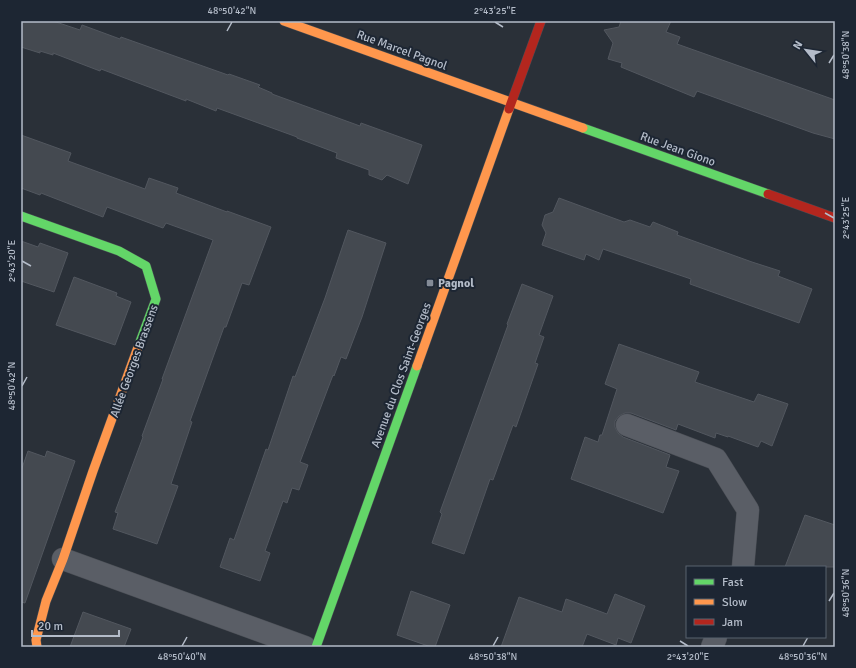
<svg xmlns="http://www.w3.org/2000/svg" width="856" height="668" font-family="Signika,sans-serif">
<rect width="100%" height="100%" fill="#2a3038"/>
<g fill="#444950" stroke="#52575f">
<path d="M21,21H53L80,30L82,25L120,39L121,37L228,75L229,74L260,85L258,87L272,93V94L360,126L361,123L422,145L408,184L387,175L382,180L369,175V170L336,158L337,153L297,138V137L217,108L216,111L186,99V101L101,69L100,71L53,53V55L40,51V53L21,47Z"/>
<path d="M621,21H671L666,32L680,37L677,44L835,100V139L813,133L697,91L694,97L621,67L622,63L608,59L613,43L604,30L619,27Z"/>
<path d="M21,135L71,153L68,161L145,189L149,178L178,188L176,193L227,212V211L271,227L249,285L242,283L226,327H224L190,421L192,422L171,484L178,486L157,544L113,529L118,513L115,512L143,437L142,436L163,379H162L213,240L166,223L163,228L107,207L103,217L41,193L40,195L21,188Z"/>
<path d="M559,198L624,222L630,220L650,227L653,222L678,232L677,235L752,262L780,271L778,276L812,289L799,323L690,284L691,279L603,249L599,260L586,254L584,260L542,245L546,233L542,225L545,215L553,212Z"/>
<path d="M348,230L386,243L362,317L346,359L341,357L334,376L333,375L300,462L308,465L299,490L292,488L287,503L283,501L265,551L270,553L260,581L220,567L230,538L234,540L251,492L266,449L268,450L293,376L295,377L325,298Z"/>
<path d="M21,241L38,247L40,243L68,253L54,292L21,281Z"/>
<path d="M74,277L117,293L116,296L131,302L115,345L56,325Z"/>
<path d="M522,284L553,296L539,335L544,337L535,363L538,364L516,427L513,425L493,480L490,479L464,554L432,543L442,514L440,512L508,325L507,324Z"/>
<path d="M619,344L699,372L695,382L754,402L758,394L788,404L772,446L761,441L758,447L728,436V437L716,433L715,438L678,424L676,430L631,413H625L619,416L615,421V427L618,433L623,437L670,455L666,467L679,471L663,513L571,479L585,437L598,442L600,435H602L617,389L605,384Z"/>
<path d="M28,451L45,457L47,451L75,461L25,603L21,602V471Z"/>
<path d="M805,515L835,525V567H785Z"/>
<path d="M411,591L450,605L435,647H431L397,635Z"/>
<path d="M615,594L645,606L631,643L618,638L616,645L587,634L582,647H501L519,597L562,612L566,599L607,614Z"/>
<path d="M83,612L131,629L124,647H70Z"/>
</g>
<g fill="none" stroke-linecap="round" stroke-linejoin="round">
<defs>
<g id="street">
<path d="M627,425L716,459L748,510L743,567"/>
<path d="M63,559L305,647"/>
<path d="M712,647L716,637"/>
</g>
<g id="fast">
<path d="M583,128L768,194"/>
<path d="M21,216L119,251L146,266L156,299L138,347"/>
<path d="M316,647L417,366"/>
</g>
<g id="slow">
<path d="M284,21L583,128"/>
<path d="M417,366L509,109"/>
<path d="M37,647L36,640L46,601L63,559L93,471L138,347"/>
</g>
<g id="jam">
<path d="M509,109L541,21"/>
<path d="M768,194L835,218"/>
</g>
</defs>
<use href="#street" stroke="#484c53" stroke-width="23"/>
<use href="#fast" stroke="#484c53" stroke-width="10"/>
<use href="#slow" stroke="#484c53" stroke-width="10"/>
<use href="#jam" stroke="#484c53" stroke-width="10"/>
<use href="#street" stroke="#5a5e66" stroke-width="22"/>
<use href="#fast" stroke="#63d668" stroke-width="9"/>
<use href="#slow" stroke="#ff974d" stroke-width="9"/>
<use href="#jam" stroke="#b3261e" stroke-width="9"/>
</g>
<path fill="none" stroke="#b4bcc9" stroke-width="1.5" d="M495,22L503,27M227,31L232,22M829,63L834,55M825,213L834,218M22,261L31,266M22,386L27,377M829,601L834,593M680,641L688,646M182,646L187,637M493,646L498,637M803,646L808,637"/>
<rect fill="#848b96" stroke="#1d2633" stroke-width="1.5" x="426" y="279" width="8" height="8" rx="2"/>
<g text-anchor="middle" stroke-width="4" stroke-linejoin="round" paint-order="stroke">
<g font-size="12" fill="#b4bcc9" stroke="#1d2633">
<text transform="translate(402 50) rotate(20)" y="4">Rue Marcel Pagnol</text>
<text transform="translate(678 149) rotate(20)" y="4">Rue Jean Giono</text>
<text transform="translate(134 361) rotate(-70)" y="4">Allée Georges Brassens</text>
<text transform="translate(401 375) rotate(-70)" y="4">Avenue du Clos Saint-Georges</text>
</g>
<g font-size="12" font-weight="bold" fill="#b4bcc9" stroke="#1d2633" text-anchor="start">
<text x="438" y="287">Pagnol</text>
</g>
</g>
<rect width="856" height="668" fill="none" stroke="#1d2633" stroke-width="44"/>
<rect x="686" y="566" width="140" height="72" fill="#1d2633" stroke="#59626f"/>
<rect x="694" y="579" width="20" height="6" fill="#63d668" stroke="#59626f"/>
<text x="722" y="586" font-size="12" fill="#b4bcc9">Fast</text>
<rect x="694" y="599" width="20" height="6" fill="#ff974d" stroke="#59626f"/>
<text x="722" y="606" font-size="12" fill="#b4bcc9">Slow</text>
<rect x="694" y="619" width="20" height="6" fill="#b3261e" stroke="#59626f"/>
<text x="722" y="626" font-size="12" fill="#b4bcc9">Jam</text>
<g transform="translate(806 50) rotate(300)" stroke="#1d2633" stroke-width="3" paint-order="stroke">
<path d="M0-3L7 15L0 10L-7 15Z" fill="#b4bcc9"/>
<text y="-6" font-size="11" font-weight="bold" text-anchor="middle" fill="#b4bcc9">N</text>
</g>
<path d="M32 630v6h87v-6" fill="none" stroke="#b4bcc9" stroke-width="2"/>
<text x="38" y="630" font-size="12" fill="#b4bcc9" stroke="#1d2633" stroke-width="3" paint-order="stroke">20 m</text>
<rect x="22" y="22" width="812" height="624" fill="none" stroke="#b4bcc9" stroke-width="1.5"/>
<g font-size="10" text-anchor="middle" fill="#b4bcc9">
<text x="232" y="14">48°50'42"N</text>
<text x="495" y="14">2°43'25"E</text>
<text transform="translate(845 55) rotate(-90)" y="4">48°50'38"N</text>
<text transform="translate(845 218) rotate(-90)" y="4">2°43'25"E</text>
<text transform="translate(11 261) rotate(-90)" y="4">2°43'20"E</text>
<text transform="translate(11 386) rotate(-90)" y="4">48°50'42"N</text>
<text transform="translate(845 593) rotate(-90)" y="4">48°50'36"N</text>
<text x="182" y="660">48°50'40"N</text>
<text x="493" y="660">48°50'38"N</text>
<text x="688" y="660">2°43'20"E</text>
<text x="803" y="660">48°50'36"N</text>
</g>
</svg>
